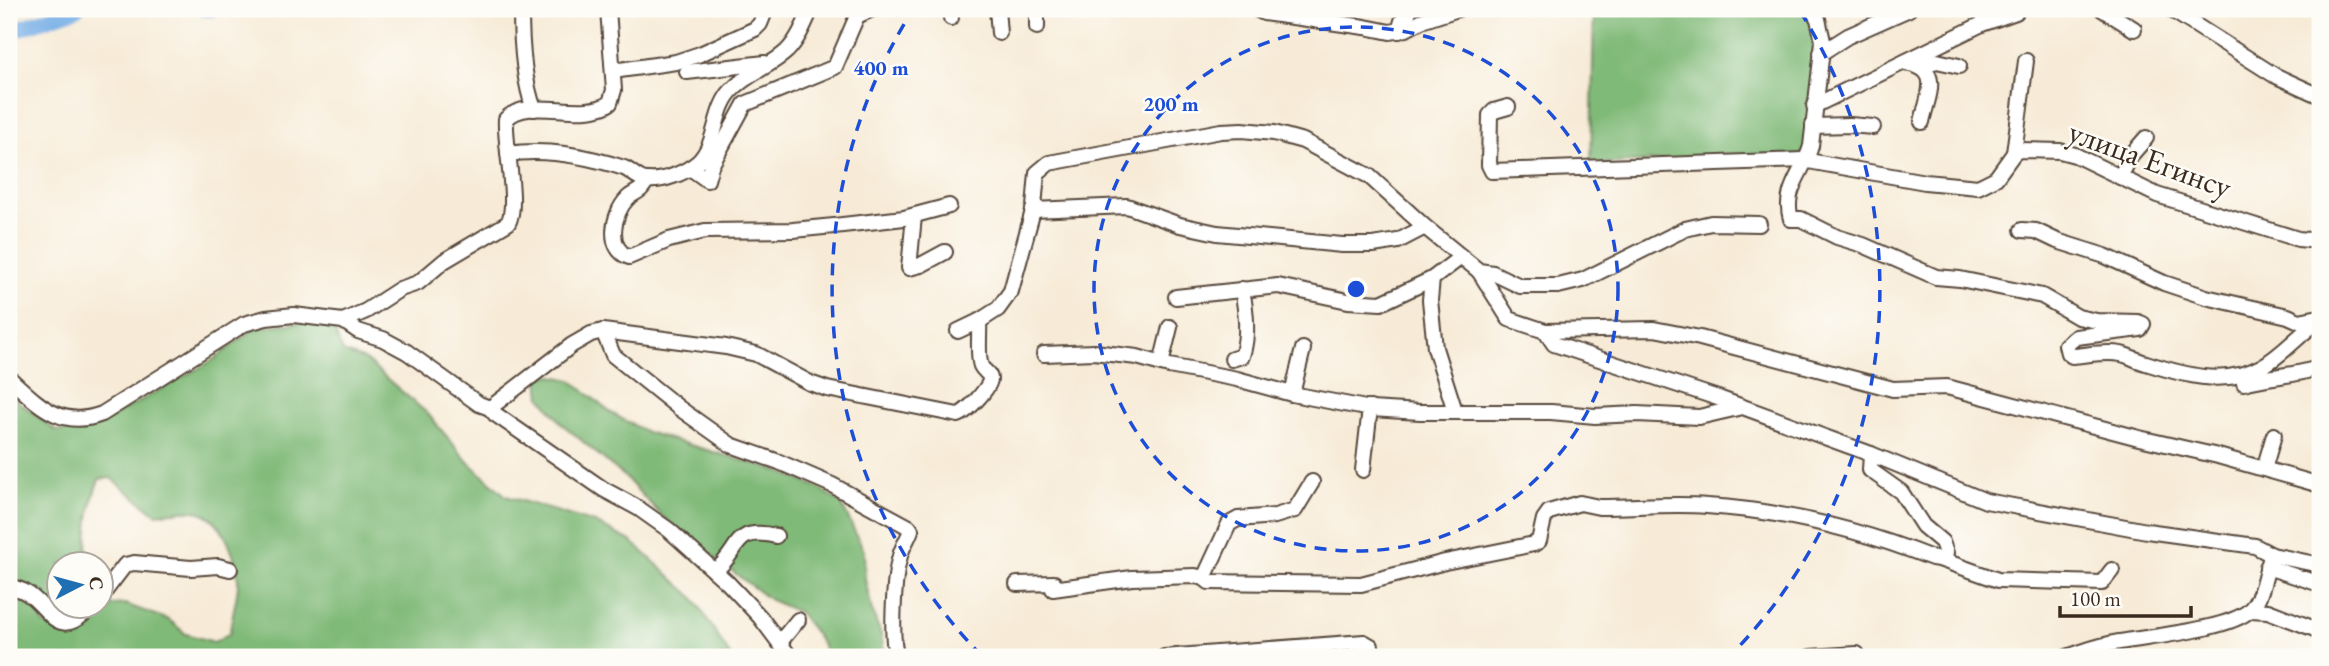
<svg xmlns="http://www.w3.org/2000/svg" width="2329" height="666" font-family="'EB Garamond',serif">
<rect width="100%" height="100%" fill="#fdfcf7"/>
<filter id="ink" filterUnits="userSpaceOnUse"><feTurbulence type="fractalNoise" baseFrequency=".0143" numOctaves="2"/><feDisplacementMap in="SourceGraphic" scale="14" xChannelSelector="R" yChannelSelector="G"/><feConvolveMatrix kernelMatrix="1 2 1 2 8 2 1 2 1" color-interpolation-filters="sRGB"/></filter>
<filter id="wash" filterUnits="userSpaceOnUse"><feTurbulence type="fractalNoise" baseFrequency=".00686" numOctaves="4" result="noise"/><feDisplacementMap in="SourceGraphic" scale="28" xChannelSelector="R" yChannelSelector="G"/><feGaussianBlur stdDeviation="1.57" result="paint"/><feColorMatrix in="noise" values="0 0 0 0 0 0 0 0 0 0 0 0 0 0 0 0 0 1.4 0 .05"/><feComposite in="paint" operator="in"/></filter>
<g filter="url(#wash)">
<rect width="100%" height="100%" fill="#f7ebd7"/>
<g fill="#80ba78" stroke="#5e724b" stroke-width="2">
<path d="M1594,9H1807L1817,37L1806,146L1801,155L1591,164Z"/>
<path d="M304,322L320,324L335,332L343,352L365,360L428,414L468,462L506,496L595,523L631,541L693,597L731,657H9V594L34,609L44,624L70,631L102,606L125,604L169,620L186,634L214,642L230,633C231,617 237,601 238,585C239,563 225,524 205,514C192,507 169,513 156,514L111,478L99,479C88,506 87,536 87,564H60V606L73,607L60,613L43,598L9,580V394L56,431L90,429L213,360L255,328Z"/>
<path d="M549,375L571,380L611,413L646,432L778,471L815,486L841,503L864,551L865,579L872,611L881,634L885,657H826L823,645L799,612L770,600L715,558L662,516L625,477L562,424L541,397L539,379Z"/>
</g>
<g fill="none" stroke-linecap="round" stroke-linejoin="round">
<g stroke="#76aee6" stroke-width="16">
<path d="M206,9H212"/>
<path d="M9,32L76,9"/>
</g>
</g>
</g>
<g filter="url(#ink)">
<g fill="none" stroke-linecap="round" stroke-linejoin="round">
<defs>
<g id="minor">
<path d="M997,9L999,33"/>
<path d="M1037,9V27"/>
<path d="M1256,9L1264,13L1365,27L1390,32L1406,29L1421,21L1458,9"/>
<path d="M1812,9L1818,19L1823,41L1811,146C1804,172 1782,190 1791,219H1801L1837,237L1863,245L1936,277L1960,279L2042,296L2078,317L2097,321L2138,322L2143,324L2140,329L2076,337L2066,345L2068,353L2072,356C2088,355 2105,351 2121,354C2130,356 2138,361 2146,363C2184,375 2224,387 2261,367C2284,354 2299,334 2320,320"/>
<path d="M2102,9L2134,29"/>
<path d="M2170,9L2274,75L2320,96"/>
<path d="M521,10C521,42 523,79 534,109"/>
<path d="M951,18V9"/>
<path d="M1399,31L1402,21L1411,9"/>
<path d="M1821,53L1848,36L1909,9"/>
<path d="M1904,63C1944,68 1928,94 1922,122"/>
<path d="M1919,66L1937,61L1959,66"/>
<path d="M613,71L676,62L700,54L755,29L760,24L766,9"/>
<path d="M687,72L765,63"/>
<path d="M1814,106L1982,24L2016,12"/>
<path d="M1508,107L1494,111L1490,115L1489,165L1492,171L1803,160L1925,182L1978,187L1996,178L2014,153L2019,150L2060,151L2075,155L2157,195L2298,239L2320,241"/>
<path d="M1813,126L1850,125L1873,127"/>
<path d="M2014,153L2026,61"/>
<path d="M508,154C547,148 586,156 624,168C632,171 638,180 647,180C662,182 685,173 697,163C718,144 713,111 731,91C746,74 770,67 787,51C798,40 805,23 811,9"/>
<path d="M690,168L707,180L711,166L745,104L835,67L857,16L872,9"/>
<path d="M2120,177L2132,154L2146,138"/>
<path d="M648,180C645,183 643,187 641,189C637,193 630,195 627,199C613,213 606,249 629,257L669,240L705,231L793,230L834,226L904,218L949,206"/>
<path d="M1033,210L1127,206L1180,225L1217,233L1342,245H1373L1398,241L1425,227"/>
<path d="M914,216L909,268L921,265L945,252"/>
<path d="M2022,230L2036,231L2057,241L2105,256L2164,283L2206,297L2288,316L2299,321L2319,317"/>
<path d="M1479,271L1509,319L1545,331L1654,329L1700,338L1893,389L1947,387L2139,438L2218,456L2320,485"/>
<path d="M1176,297L1278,286L1348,301L1381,303L1432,279"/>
<path d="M343,321L366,311L400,289L418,283L444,261L508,223C519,205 504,144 506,119C529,95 582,122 610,103L614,90L608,9"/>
<path d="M603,331L613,355L679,408L731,445L779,462L832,485L909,527L911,530C908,539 902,547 900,556C894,576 890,639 897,657"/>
<path d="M958,331L981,320L998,309L1011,291L1034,207L1037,173L1049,163L1221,131L1242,130L1274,133L1303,141L1369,176L1425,227L1479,271L1493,273L1520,286H1558L1583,280L1685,229L1711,223L1759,224"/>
<path d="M1545,331L1554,344L1721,399L1871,454L1986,501L2147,531L2255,546L2272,555L2320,565"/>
<path d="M1044,354L1094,352L1137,357L1169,366L1237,379L1292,394L1371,409L1420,412H1551L1595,416L1637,414L1699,417L1742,407"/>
<path d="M1232,359L1242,356C1249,335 1246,311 1242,289"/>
<path d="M1161,364L1170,327"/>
<path d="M9,378C37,403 60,430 102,414L244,324L266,318L294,315L343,321L358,331L383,339L407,352L479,404L490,408L572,345L591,334L603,331L726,347L756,354L810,383L827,389L958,415C966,413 990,388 990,379C990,373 983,371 981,366C977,356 980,333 979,321"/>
<path d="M2244,383C2269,375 2295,377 2320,367"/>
<path d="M1292,394L1303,349"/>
<path d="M490,408L495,414L603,489L638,508L669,530L728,583L760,617L790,657"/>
<path d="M1455,411L1435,348L1430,300L1432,279L1461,257"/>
<path d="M2264,469L2274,435"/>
<path d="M1363,470L1370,408"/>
<path d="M1939,559L1998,580L2102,583L2112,570"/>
<path d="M2267,567L2320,584"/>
<path d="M715,571C742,549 732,526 776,536"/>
<path d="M1204,578L1229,524L1238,519L1275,516L1295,510L1312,482"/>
<path d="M1017,584L1054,583L1053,589L1132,578L1195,576L1204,578L1209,582L1361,584L1445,562L1534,544L1539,541L1544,519L1549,512L1580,503L1599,507C1635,507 1671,503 1707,506C1784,511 1861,530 1932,558L1939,559L1945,557L1946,553L1942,542L1923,526L1901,492L1870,470L1871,454"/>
<path d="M9,586C14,588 20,589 25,592C50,605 56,645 92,606"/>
<path d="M102,595L125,565L134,563L191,568L218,566L230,569"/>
<path d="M2250,610L2268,611L2320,631"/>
<path d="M780,642L798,620"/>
<path d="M1164,657L1364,642L1371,646L1373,657"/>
<path d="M1810,657L1857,654"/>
<path d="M2067,657C2081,652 2094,647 2109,644C2141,637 2228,631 2250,610C2263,597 2265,571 2272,555"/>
</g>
</defs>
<use href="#minor" stroke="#57473a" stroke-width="18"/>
<use href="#minor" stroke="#fff" stroke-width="14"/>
</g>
</g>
<g fill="none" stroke="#1d4ed8" stroke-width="3.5" stroke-dasharray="12 9">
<circle cx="1356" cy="289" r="262"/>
<path d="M982 656A524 524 0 0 1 912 11M1800 11A524 524 0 0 1 1730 656"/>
</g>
<g text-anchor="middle" stroke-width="5" stroke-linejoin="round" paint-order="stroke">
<g font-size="32" fill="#3b2a1e" stroke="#fdfcf7">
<text transform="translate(2150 159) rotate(20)" y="11">улица Егинсу</text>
</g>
</g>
<circle cx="1356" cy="289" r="10" fill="#1d4ed8" stroke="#fdfcf7" stroke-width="3.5"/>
<g font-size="21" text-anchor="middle" font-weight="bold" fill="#1d4ed8" stroke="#fdfcf7" stroke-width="5" stroke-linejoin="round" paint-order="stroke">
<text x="881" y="75">400 m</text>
<text x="1171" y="111">200 m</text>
</g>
<rect width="2329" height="666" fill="none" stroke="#fdfcf7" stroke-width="35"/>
<g transform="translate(80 585) rotate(84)"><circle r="33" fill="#fdfcf7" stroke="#afa8a0" stroke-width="2"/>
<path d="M0-5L12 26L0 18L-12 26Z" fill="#1f6fb2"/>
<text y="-10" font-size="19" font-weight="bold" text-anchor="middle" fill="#3b2a1e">С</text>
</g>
<path d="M2060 606v10h131v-10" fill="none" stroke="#3b2a1e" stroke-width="3.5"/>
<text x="2070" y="606" font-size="21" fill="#3b2a1e" stroke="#fdfcf7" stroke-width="5" paint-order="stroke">100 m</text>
</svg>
